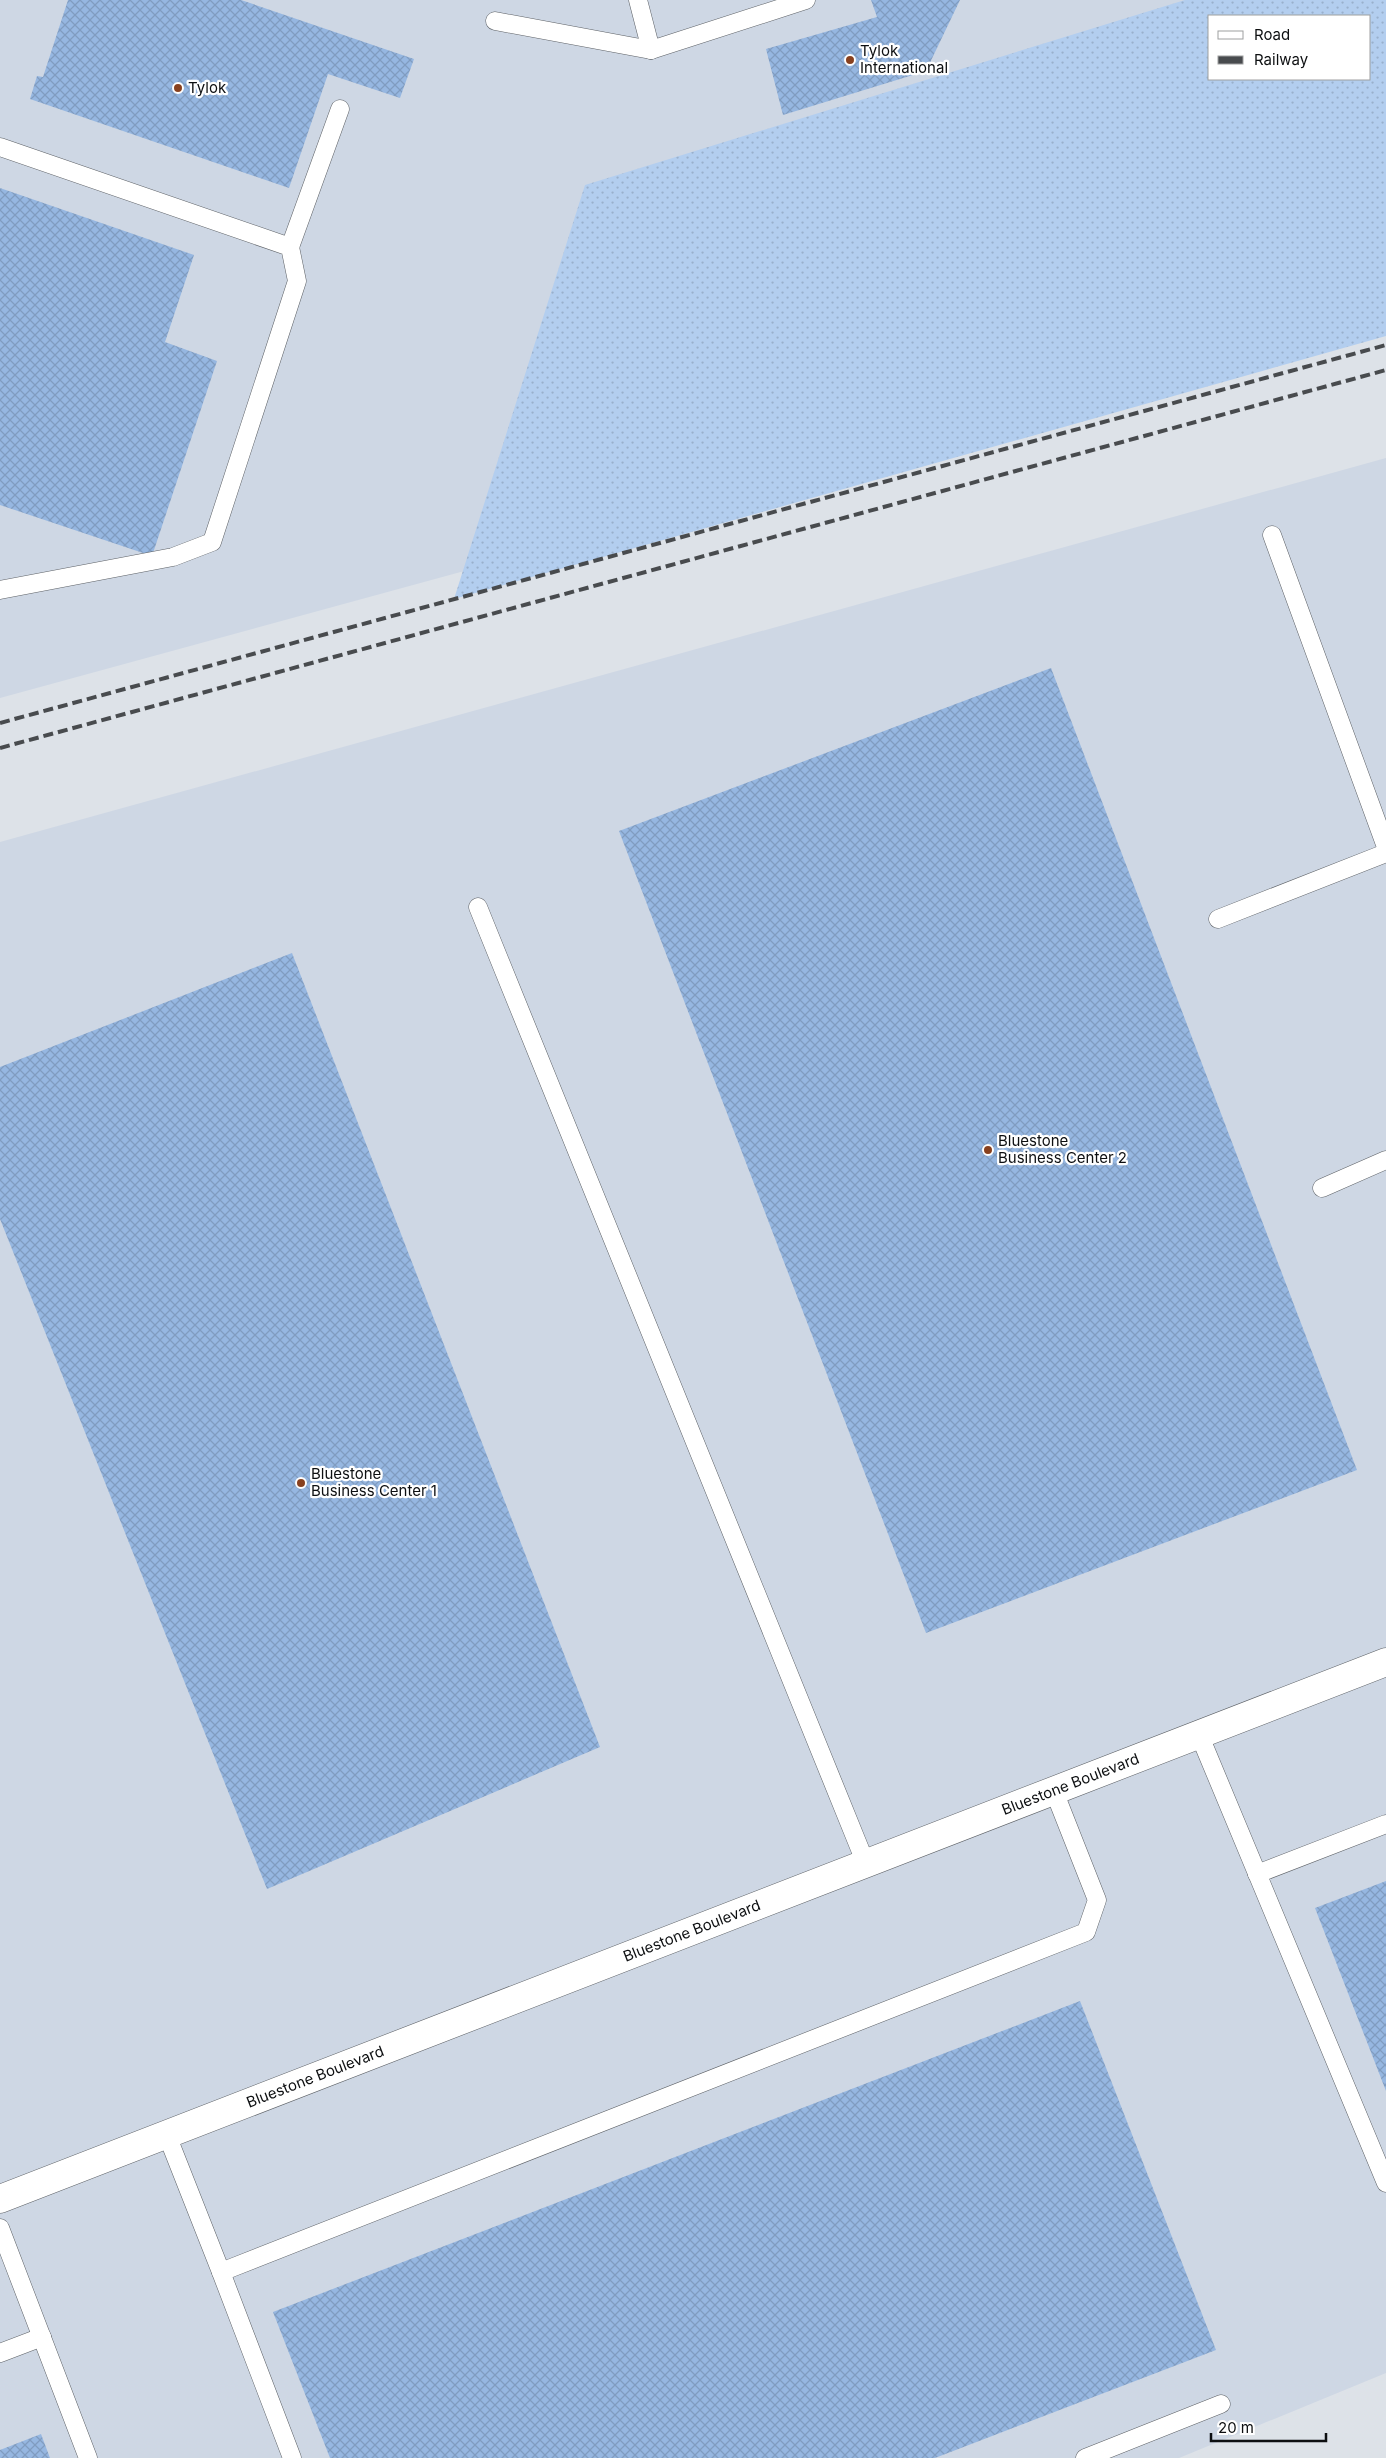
<svg xmlns="http://www.w3.org/2000/svg" width="1386" height="2458" font-family="Inter,sans-serif">
<defs>
<pattern id="grass-dots" width="8" height="8" patternUnits="userSpaceOnUse" patternTransform="scale(1.25)"><rect width="8" height="8" fill="#b3ceef"/><path d="M2 2h.1M6 6h.1" fill="none" stroke="#99b0cc" stroke-width="1.8" stroke-linecap="round"/></pattern>
<pattern id="building-cross-hatch" width="8" height="8" patternUnits="userSpaceOnUse" patternTransform="scale(1.25)"><rect width="8" height="8" fill="#96b7e1"/><path d="M0 0l8 8M0 8l8-8" fill="none" stroke="#809cc0"/></pattern>
</defs>
<rect width="100%" height="100%" fill="#dde2e8"/>
<g fill="#ced7e4" fill-rule="evenodd">
<path d="M0,0H1386V319L0,698ZM1210,16H1370V79H1210Z"/>
<path d="M1386,458V2373L1179,2458H0V842Z"/>
</g>
<path fill="url(#grass-dots)" fill-rule="evenodd" d="M1185,0H1386V336L454,599L585,185ZM1210,16H1370V79H1210Z"/>
<g fill="url(#building-cross-hatch)">
<path d="M68,0H241L414,59L400,98L328,74L289,188L30,99L37,76L43,77Z"/>
<path d="M871,0H960L926,71L783,115L766,49L877,17Z"/>
<path d="M0,188L194,255L165,342L217,361L152,556L0,505Z"/>
<path d="M1051,668L1357,1470L926,1633L619,831Z"/>
<path d="M292,953L600,1747L267,1889L0,1219V1067Z"/>
<path d="M1386,1881V2091L1315,1908Z"/>
<path d="M1080,2001L1216,2350L935,2458H330L273,2312Z"/>
<path d="M41,2434L50,2458H0V2450Z"/>
</g>
<g fill="none" stroke-linecap="round" stroke-linejoin="round">
<defs>
<g id="service">
<path d="M638,0L651,50L806,0"/>
<path d="M495,21L651,50"/>
<path d="M0,147L290,247L297,281L212,542L173,557L0,590"/>
<path d="M290,247L340,109"/>
<path d="M1272,535L1386,847"/>
<path d="M478,907L866,1864"/>
<path d="M1218,919L1386,853"/>
<path d="M1322,1188L1386,1160"/>
<path d="M1199,1734L1386,2183"/>
<path d="M1257,1874L1386,1824"/>
<path d="M167,2135L221,2272L1086,1932L1097,1900L1054,1791"/>
<path d="M0,2228L88,2458"/>
<path d="M221,2272L292,2458"/>
<path d="M0,2353L42,2337"/>
<path d="M1085,2458L1221,2404"/>
</g>
<g id="minor">
<path id="s1" d="M0,2199L1386,1662"/>
</g>
</defs>
<use href="#service" stroke="#5d6166" stroke-width="19"/>
<use href="#minor" stroke="#5d6166" stroke-width="29"/>
<use href="#service" stroke="#fff" stroke-width="18"/>
<use href="#minor" stroke="#fff" stroke-width="28"/>
<g stroke="#484b4e" stroke-width="4" stroke-dasharray="10 5" stroke-linecap="butt">
<path d="M0,723L1386,345"/>
<path d="M0,748L1386,370"/>
</g>
</g>
<g fill="#88411f" stroke="#fff" stroke-width="2">
<circle cx="850" cy="60" r="5"/>
<circle cx="178" cy="88" r="5"/>
<circle cx="988" cy="1150" r="5"/>
<circle cx="301" cy="1483" r="5"/>
</g>
<g text-anchor="middle" stroke-width="4.5" stroke-linejoin="round" paint-order="stroke">
<g font-size="15" fill="#0d0f11" stroke="#fff" text-anchor="start">
<text x="860" y="56">Tylok<tspan x="860" dy="17">International</tspan></text>
<text x="188" y="93">Tylok</text>
<text x="998" y="1146">Bluestone<tspan x="998" dy="17">Business Center 2</tspan></text>
<text x="311" y="1479">Bluestone<tspan x="311" dy="17">Business Center 1</tspan></text>
</g>
<g font-size="15" fill="#0d0f11" stroke="#fff">
<text dy="5" stroke="none"><textPath href="#s1" startOffset="1148">Bluestone Boulevard</textPath></text>
<text dy="5" stroke="none"><textPath href="#s1" startOffset="742">Bluestone Boulevard</textPath></text>
<text dy="5" stroke="none"><textPath href="#s1" startOffset="338">Bluestone Boulevard</textPath></text>
</g>
</g>
<rect x="1208" y="15" width="162" height="65" fill="#ffffff" stroke="#9e9fa0"/>
<rect x="1218" y="31" width="25" height="8" fill="#ffffff" stroke="#9e9fa0"/>
<text x="1254" y="40" font-size="15" fill="#0d0f11">Road</text>
<rect x="1218" y="56" width="25" height="8" fill="#484b4e" stroke="#9e9fa0"/>
<text x="1254" y="65" font-size="15" fill="#0d0f11">Railway</text>
<path d="M1211 2433v8h115v-8" fill="none" stroke="#0d0f11" stroke-width="2.5"/>
<text x="1218" y="2433" font-size="15" fill="#0d0f11" stroke="#ffffff" stroke-width="4" paint-order="stroke">20 m</text>
</svg>
